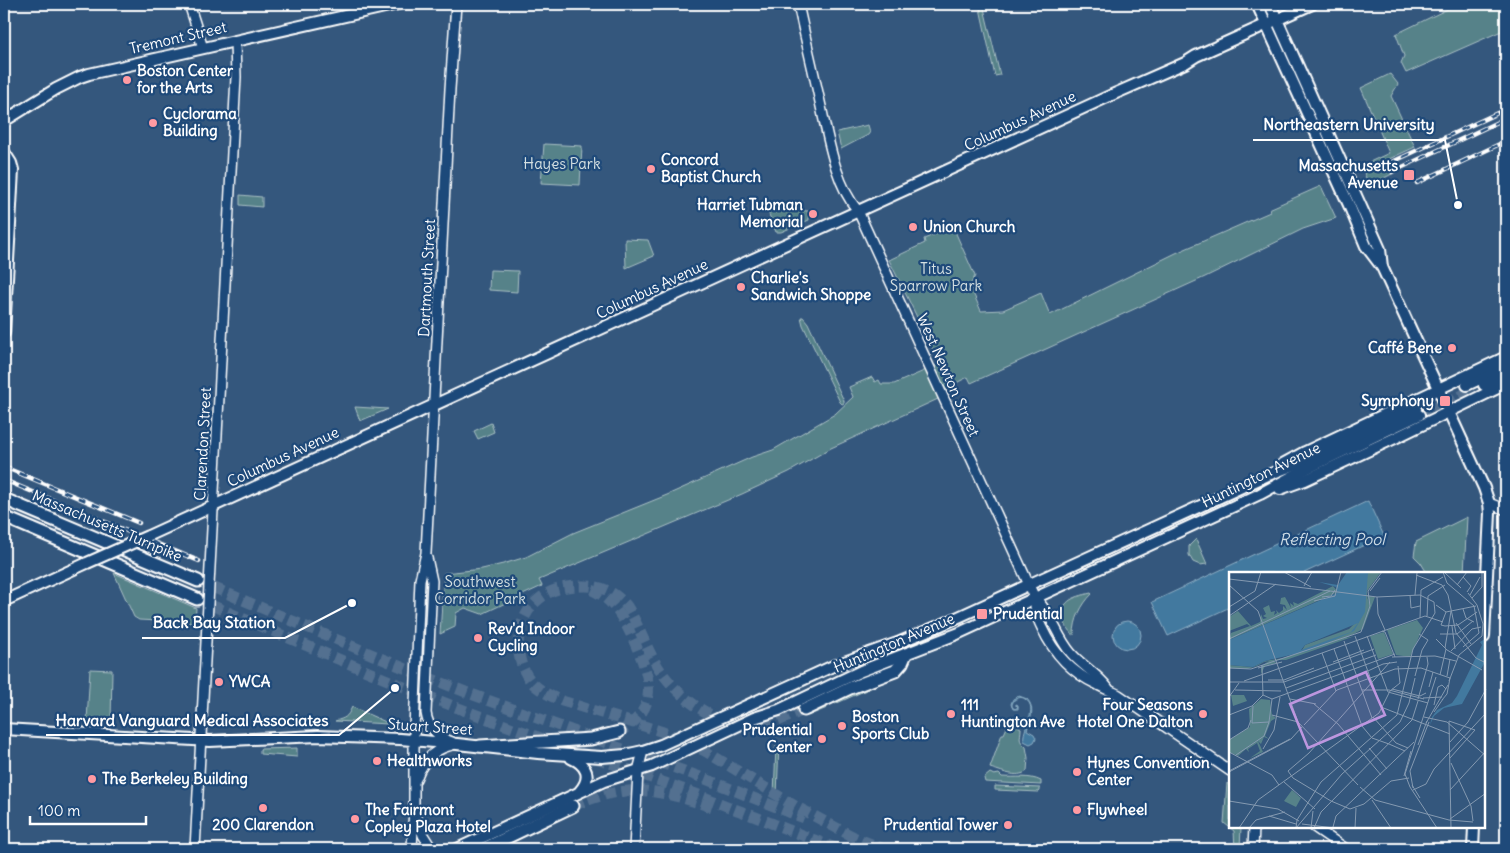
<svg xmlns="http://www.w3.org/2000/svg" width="1510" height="853" font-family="Delius,sans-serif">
<rect width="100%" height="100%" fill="#34577d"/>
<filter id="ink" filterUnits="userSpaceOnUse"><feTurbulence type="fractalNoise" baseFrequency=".02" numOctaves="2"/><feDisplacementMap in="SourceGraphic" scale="10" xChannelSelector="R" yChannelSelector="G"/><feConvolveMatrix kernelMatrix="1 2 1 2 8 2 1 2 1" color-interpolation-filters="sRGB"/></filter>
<g filter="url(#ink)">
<g fill="#568289" stroke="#aac0c4">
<path d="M979,4H983L1000,75L995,76Z"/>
<path d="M1458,4H1500L1506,19V29L1406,73L1401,63L1404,56L1396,34Z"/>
<path d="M1390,74L1398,84L1391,96L1415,147L1387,160L1394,173L1378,181L1375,179L1373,181V183L1369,185L1361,166L1389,153L1361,88Z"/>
<path d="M868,125L870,132L868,135L841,149L837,132Z"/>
<path d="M544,144L582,146L580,185L541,183Z"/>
<path d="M1321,186L1336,218L1303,229L1205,277L971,383L968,377L950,386L938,399L831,448L789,472L742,494L539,580L542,586L482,614L465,608L456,613L455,627L440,634L444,573L482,569L503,564L526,557L573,533L667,495L752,457L773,450L835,414L853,397L849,387L872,377L875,382L879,380L881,384H894L940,364L889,260L925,243L924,239L953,227L975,276L970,286L981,311L1003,310L1041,293L1050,315L1176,253L1270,212L1269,209Z"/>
<path d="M240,195L262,197V207L240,205Z"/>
<path d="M770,208L808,211L809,220L781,232H776L768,212Z"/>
<path d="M625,239L648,240L654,256L626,268Z"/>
<path d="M490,270L518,271L517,292L489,290Z"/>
<path d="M801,317H803L808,323L844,401V403L842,404L840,402L803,325Z"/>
<path d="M355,407L388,409L360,421Z"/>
<path d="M491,423L494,432L478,439L474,431Z"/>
<path d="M1467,517L1464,573H1427L1421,563L1414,556L1416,542Z"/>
<path d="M1196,539L1207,564L1200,565L1193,562L1189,555V546Z"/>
<path d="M114,573L196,608L195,623L139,620L134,617Z"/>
<path d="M1091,593L1092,594C1081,605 1074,620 1074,635C1069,632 1067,628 1065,623C1057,601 1074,597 1091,593Z"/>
<path d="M90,669L112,670L111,722L87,721Z"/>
<path d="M892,676L893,678L835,704L834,703L827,706V708L810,715L809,716L806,714L854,691Z"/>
<path d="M352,707L388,723V724L335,721C345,718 347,718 352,707Z"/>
<path d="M1008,725H1016L1021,728C1021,739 1017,739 1026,747L1028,758L1027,771C1017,779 1001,771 990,768L1002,734H1004Z"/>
<path d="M779,742L777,796L775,797L774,795L776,746H778Z"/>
<path d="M297,748V757L260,754V749Z"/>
<path d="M990,773L994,775L999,774L1002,777C1016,778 1029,775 1041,781V785L985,782L984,778Z"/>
<path d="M1227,783L1230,786V827H1241L1240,849H1235L1234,831L1224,823Z"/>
<path d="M995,786L1040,788V791L1039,792L995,790Z"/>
</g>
<g fill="#42799f" stroke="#8eafc5">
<path d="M1368,501L1384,536L1304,573H1230V607L1168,636L1152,602Z"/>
<circle cx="1127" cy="635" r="14"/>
<path d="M1019,696L1027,699C1036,709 1030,719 1027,730L1034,734L1036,738L1034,742L1030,744L1024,741C1021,729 1040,708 1025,699C1021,696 1018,698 1014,700L1012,704V707L1015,709L1018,707L1017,705L1016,706V704L1018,705V709H1013L1011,704L1013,699Z"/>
</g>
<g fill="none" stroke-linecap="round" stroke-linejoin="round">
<path stroke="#527090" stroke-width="10" stroke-dasharray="10 5" stroke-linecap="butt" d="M1419,415L1470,391"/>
<g stroke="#527090" stroke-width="11" stroke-dasharray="11 5.5" stroke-linecap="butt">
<path d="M198,581L411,671L471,694L703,778L804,818"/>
<path d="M592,590C613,599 624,619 633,639C650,676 662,708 619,732"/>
<path d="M197,599L404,687L466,711L696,794L838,849"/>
<path d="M804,710C792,715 780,721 768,724C725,733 681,702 658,667C646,648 639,626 627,606C614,591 600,585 580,586C565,586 549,590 538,600C515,619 512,657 530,680C538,690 550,696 562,701L660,731L681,739L705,751L795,806L854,837"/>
<path d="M573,806C629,782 656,789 712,807"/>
<path d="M846,834L884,849"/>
</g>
<defs>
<g id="secondary">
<path d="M189,4L203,48"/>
<path d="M798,4C805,37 813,69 820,102C828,137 835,184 858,211L1035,598C1052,613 1056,636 1071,653C1082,666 1098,674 1108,688"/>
<path d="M1489,503L1506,510"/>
<path d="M427,558L432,581L426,713C428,728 438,737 452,742"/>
<path d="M1035,598C1034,610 1037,618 1042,628C1054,654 1072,673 1098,685C1105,689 1112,691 1119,695L1230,771"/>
<path d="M416,779C422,762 434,749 452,745"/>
<path d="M416,816L423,835L432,849"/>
<path d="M1314,827L1346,849"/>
<path d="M195,849L236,77L235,41"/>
<path d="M412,849L414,806V729L420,580L426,553L450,89L456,4"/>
<path d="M634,849L638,771L643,751"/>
<path d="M1253,849L1254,827"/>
</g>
<g id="primary">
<path d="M1257,4L1349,205L1366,246L1382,267L1484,488L1489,503L1490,513L1484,637"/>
<path d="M1270,4L1376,240L1380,249L1382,267"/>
<path d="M4,121L56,89L80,77L89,74L398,4"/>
<path d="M4,152L11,163L13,170L4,333"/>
<path d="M1467,385L1506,367"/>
<path d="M1484,385L1506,375"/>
<path d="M1283,464L1305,452L1506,357"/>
<path d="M1280,489L1305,480L1395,438L1506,384"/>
<path d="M148,536L1114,94L1185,63L1196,56L1312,4"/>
<path d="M4,601L87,563"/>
<path d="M4,729L210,741L318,736L400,739L457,744L538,753L602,757L625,755L643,751L661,745L833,666L900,642L941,625L1268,475L1309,459L1416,409"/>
<path d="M571,758C587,765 592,777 580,791"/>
<path d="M457,849L604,781L652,766L754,718L779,710L861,671L957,634L1035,598L1260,494L1306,469L1419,415"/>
<path d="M1473,849L1474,827"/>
</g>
<g id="motorway">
<path d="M4,499L198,581"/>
<path d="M4,517L197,599"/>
<path d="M804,710L850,688L895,671L902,663L906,654"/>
<path d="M480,746L591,739L619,732"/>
<path d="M483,849L573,806"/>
</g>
</defs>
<use href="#secondary" stroke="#fff" stroke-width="12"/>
<use href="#primary" stroke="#fff" stroke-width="14"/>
<use href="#motorway" stroke="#fff" stroke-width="15"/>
<use href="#secondary" stroke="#1f4a7a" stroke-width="9"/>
<use href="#primary" stroke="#1f4a7a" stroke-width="10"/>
<use href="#motorway" stroke="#1f4a7a" stroke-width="11"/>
<defs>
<g id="rail">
<path d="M1388,164L1506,109"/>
<path d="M1392,172L1506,118"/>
<path d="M1417,183L1506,141"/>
<path d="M4,467L139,523"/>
<path d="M4,480L199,561"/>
</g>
</defs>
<use href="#rail" stroke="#fff" stroke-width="4.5"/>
<use href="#rail" stroke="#1f4a7a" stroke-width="2.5" stroke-dasharray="8" stroke-linecap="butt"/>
<defs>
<path id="primary-bridge" d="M87,563L148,536"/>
</defs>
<use href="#primary-bridge" stroke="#fff" stroke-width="14" stroke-linecap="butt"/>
<use href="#primary-bridge" stroke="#1f4a7a" stroke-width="10"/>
</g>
</g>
<g fill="#ff9aa2" stroke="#1f4a7a" stroke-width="2">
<circle cx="127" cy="80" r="5"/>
<circle cx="153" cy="123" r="5"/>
<circle cx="651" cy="169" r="5"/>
<rect x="1403" y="169" width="12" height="12" rx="2.5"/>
<circle cx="813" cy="214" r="5"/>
<circle cx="913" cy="227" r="5"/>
<circle cx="741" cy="287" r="5"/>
<circle cx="1452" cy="348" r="5"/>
<rect x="1439" y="395" width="12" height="12" rx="2.5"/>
<rect x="976" y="608" width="12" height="12" rx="2.5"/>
<circle cx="478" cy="638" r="5"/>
<circle cx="219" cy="682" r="5"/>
<circle cx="951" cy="714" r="5"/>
<circle cx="1203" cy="714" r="5"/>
<circle cx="842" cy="726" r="5"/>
<circle cx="822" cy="739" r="5"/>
<circle cx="377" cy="761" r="5"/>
<circle cx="1077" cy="772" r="5"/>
<circle cx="92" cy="779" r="5"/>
<circle cx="263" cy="808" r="5"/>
<circle cx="1077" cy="810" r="5"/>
<circle cx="355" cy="819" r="5"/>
<circle cx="1008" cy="825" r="5"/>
</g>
<g text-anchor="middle" stroke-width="4.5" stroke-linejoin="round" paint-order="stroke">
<g font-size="15" fill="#fff" stroke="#1f4a7a">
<text transform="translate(178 38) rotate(-13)" y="5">Tremont Street</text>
<text transform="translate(1020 121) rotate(-25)" y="5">Columbus Avenue</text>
<text transform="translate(427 278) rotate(-87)" y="5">Dartmouth Street</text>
<text transform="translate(652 289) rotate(-25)" y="5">Columbus Avenue</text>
<text transform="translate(948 375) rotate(66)" y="5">West Newton Street</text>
<text transform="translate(203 444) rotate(-87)" y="5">Clarendon Street</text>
<text transform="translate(283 457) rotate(-25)" y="5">Columbus Avenue</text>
<text transform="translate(1261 475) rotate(-26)" y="5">Huntington Avenue</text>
<text transform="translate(107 526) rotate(23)" y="5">Massachusetts Turnpike</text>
<text transform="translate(894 643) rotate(-23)" y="5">Huntington Avenue</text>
<text transform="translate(430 727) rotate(4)" y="5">Stuart Street</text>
</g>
<g font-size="15" font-weight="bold" fill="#fff" stroke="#1f4a7a" text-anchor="start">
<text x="137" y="76">Boston Center<tspan x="137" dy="17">for the Arts</tspan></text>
<text x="163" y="119">Cyclorama<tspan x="163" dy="17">Building</tspan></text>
<text x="661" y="165">Concord<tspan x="661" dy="17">Baptist Church</tspan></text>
<text x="1398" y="171" text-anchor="end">Massachusetts<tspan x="1398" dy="17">Avenue</tspan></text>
<text x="803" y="210" text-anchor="end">Harriet Tubman<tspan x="803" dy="17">Memorial</tspan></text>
<text x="923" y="232">Union Church</text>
<text x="751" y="283">Charlie's<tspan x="751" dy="17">Sandwich Shoppe</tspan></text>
<text x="1442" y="353" text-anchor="end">Caffé Bene</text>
<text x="1434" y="406" text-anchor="end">Symphony</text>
<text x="993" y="619">Prudential</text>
<text x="488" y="634">Rev'd Indoor<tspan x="488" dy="17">Cycling</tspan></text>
<text x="229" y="687">YWCA</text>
<text x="961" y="710">111<tspan x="961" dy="17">Huntington Ave</tspan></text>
<text x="1193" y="710" text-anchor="end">Four Seasons<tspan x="1193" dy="17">Hotel One Dalton</tspan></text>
<text x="852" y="722">Boston<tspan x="852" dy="17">Sports Club</tspan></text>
<text x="812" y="735" text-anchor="end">Prudential<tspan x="812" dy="17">Center</tspan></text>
<text x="387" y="766">Healthworks</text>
<text x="1087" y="768">Hynes Convention<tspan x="1087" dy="17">Center</tspan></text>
<text x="102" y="784">The Berkeley Building</text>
<text x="365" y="815">The Fairmont<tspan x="365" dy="17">Copley Plaza Hotel</tspan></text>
<text x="1087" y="815">Flywheel</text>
<text x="263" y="830" text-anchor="middle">200 Clarendon</text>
<text x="998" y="830" text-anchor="end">Prudential Tower</text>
</g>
<g font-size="15" fill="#d5e0e2" stroke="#1f4a7a">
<text x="562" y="169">Hayes Park</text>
<text x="936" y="274">Titus<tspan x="936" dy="17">Sparrow Park</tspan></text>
<text x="480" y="587">Southwest<tspan x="480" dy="17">Corridor Park</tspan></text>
</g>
<g font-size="16" font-style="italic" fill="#d0dee7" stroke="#1f4a7a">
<text x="1332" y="545">Reflecting Pool</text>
</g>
</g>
<g transform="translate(1229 572)">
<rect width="256" height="256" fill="#34577d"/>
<path d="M152,0L138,19V25L140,30L138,23L146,25L134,57L117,66L126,64L57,88H45L47,91L36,94L32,102V94L40,89L35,90L28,94L18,97L0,96V93L24,95L36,89L54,86L72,80L76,73L120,57L126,51L128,38L136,27L138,1ZM104,14L109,20L0,68L2,61L21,54L18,52L0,59V45L9,39L22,54L31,50L32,42L34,47L38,46L34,44L37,42L34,36L40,33L42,40L46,39L45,43L48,41L47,38L50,41L54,38V34L58,38L56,33L51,32L52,26L56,25L62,36L61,31L65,34L64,30L69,32ZM188,48L194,56L181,85L167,83L158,58ZM155,60L164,82L149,87L141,64ZM2,123H15L18,129L4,134ZM32,127L41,128L43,143L47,146L42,149L36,164L40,167L35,165L32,172L29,169L34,180L21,186L31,179L28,171L19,177L20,180L17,177L9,184L0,180V168L21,155L20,137ZM63,218L72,226L67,235L55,229Z" fill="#568289"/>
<path d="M118,0H139L136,40L125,59L79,79L36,89L24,95L0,93V68L108,21L107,15L90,10L109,13ZM129,51L122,60L72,78L76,73ZM256,67V90L233,132L215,136L205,144L201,153L203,145L208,138L223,131L228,124L253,73L251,70Z" fill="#42799f" fill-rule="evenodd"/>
<path fill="none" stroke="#859ab1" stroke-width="1" d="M55,0L82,15M214,0L218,11L245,34L250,61L234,75M215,0L232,16M187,3L213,13L219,23L227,61L247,86L257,91M234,5L242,14L238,20M0,7L101,19M0,13L29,39L69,150L129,213M228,13L238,0M75,14L83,0M141,19L151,6M181,23L182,36L191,34M186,23L188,1M241,23L251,5M93,25L102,24L106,18M243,26L253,15V0M85,29L106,24L112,0M207,33L217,40L247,34M0,35L26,19L32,0M234,37L237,46L245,50M217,40L212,53L216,54L229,53L248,40M0,44L47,12M198,44L199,24L216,13M191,46L192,18L214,5M227,51L242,72M223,54L226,77M153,59L156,60L166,85M211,62H228L244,49M126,64L152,135L221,162M138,64L159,120L199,131M0,67L101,19L148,25M207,67L218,78L253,98M115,69L143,146M216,76L222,39M105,77L133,154L143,166L160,172M222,79L243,57L252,55M93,81L107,119M163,85L206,84L227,89M104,90L135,78M161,90L80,181L59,199L64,206L102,229L121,237L135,232L162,209L180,206M33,93L34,123M169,94L171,111M0,96L22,97L132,60L141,34L139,19L153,0M29,96L53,90M211,103L217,77M186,104L193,78L199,68L190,62M218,104L221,87M207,105L176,202L181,215L208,256M39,108H55L85,96M15,109L196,44L214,50M220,109L230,83L253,64L254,52L248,33L239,21M0,110H55L145,77M115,110L154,92L168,90M200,115L204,100M57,116L147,83M163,117L191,124L197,121M6,118L52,119M133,118H160L195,127M0,125L10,111M194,126L213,125M43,127L166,82M61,127L87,132M189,127L199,92L198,85M213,128L218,122L221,106M85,132L109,152L152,203M205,133L209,115L213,113L217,117M24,134L23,151L40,150L43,127L34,123M205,140L214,127M0,143L23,134L34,123M43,143L69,150M144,145L167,171L179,176M195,145L218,150L257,184M197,151L219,113M75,153L108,118L166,97L192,96L221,106M0,168L19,156L22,148M221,170L239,150L257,117M160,172L176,179M189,173L198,149M140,176L158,197M34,177L45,158L51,125M0,180L43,203L50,213M7,183L35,164L40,150M221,186L246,158L220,149L222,256M222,191L242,234L244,249M0,199L61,167M0,200L62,167L73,155M175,204L182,179M55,210L86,237M183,213L191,226M131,215L146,228L220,248L244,250M184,216L181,199L200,150M184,218L197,212L205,197L257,141M221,218L257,179M143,228L162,256M0,229L49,237L70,249M40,244L67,252M221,247L257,221M73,252L105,256M104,255L107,244L185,170M10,256L29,228L150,141L161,119L171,111M20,256L27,248L56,240M67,256L68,248L92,210L168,143L184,77L206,41L205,30L191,23L148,25L149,42L156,58M67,256L113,202L171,150L180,131L186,106M82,256L84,239M85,256L92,240L183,148L189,129M126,256L127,236"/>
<path fill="#bd96df" fill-opacity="0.15" stroke="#bd96df" stroke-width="2.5" d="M137,100L156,143L79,176L61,132Z"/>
<rect width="256" height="256" fill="none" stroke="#fff" stroke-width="2.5"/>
</g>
<path fill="none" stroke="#fff" stroke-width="2" d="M1458 205L1445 140H1253M352 603L285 638H142M395 688L339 735H46"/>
<g fill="#fff" stroke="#1f4a7a" stroke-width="2">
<circle cx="1458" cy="205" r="5"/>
<circle cx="352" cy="603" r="5"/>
<circle cx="395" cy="688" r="5"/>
</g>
<g font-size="16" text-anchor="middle" font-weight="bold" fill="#fff" stroke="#1f4a7a" stroke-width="4.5" stroke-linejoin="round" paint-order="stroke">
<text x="1349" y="130">Northeastern University</text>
<text x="214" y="628">Back Bay Station</text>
<text x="192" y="726">Harvard Vanguard Medical Associates</text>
</g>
<rect width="1510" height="853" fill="none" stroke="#1f4a7a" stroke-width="20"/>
<rect x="10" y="10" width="1490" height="833" fill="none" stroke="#fff" stroke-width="2" filter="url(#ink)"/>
<path d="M30 816v8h116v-8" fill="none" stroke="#ffffff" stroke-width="2.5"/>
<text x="38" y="816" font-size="15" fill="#ffffff" stroke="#1f4a7a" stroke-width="4" paint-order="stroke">100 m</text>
</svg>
